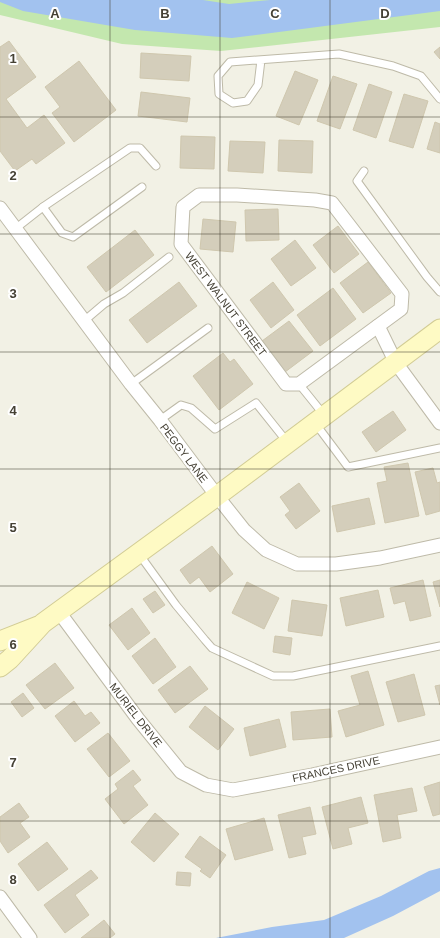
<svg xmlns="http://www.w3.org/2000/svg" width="440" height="938" font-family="Arial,sans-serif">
<rect width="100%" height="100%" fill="#f2f1e5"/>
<path fill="#c3e7ae" d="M0,0H440V27L221,51L122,44L0,15Z"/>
<g fill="#a2c2ef">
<path d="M0,0H203L229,4L270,0H440V11L232,38L135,30L23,11L0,2Z"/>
<path d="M440,868V891L393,916L344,938H216L272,927L324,920L381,896L429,871Z"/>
</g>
<g fill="#d4cebb" stroke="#cfc7ae">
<path d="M9,41L36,77L6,99L27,128L44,115L65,143L36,164L32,159L15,171L0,151V47Z"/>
<path d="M440,47V59L434,52Z"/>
<path d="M141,53L191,56L189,81L140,78Z"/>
<path d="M79,61L116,110L74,142L52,113L60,107L45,87Z"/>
<path d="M295,71L318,80L299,125L276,116Z"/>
<path d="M333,76L357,84L340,129L317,121Z"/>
<path d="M369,84L392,92L376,138L353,130Z"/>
<path d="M141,92L190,98L187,122L138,116Z"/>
<path d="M404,94L428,101L413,148L389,141Z"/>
<path d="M435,122L440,124V153L427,149Z"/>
<path d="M181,136L215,137L214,169L180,168Z"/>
<path d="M279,140L313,141L312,173L278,171Z"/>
<path d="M230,141L265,142L263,173L228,171Z"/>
<path d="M278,209L279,240L246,241L245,210Z"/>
<path d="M203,219L236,222L233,252L200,249Z"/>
<path d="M338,226L359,254L334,273L313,245Z"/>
<path d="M135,230L154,255L106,292L87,267Z"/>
<path d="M295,240L316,268L291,286L271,259Z"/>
<path d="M368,262L391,293L363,313L340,283Z"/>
<path d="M179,282L197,306L147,343L129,320Z"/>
<path d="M273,282L294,310L271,328L250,300Z"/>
<path d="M333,288L356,319L320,346L297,315Z"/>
<path d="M289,321L313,351L285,372L262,341Z"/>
<path d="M223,353L230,362L234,359L253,384L219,410L193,376Z"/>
<path d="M393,411L406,430L376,452L362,432Z"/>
<path d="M408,463L419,516L385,523L377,483L387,481L384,467Z"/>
<path d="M433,468L437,483L440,482V511L426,515L415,472Z"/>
<path d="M299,483L320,511L296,529L285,515L290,511L280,497Z"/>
<path d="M369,498L375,524L337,532L332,506Z"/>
<path d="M212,546L233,574L210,592L199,577L190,584L180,570Z"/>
<path d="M423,580L431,616L410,621L405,601L394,604L390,588Z"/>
<path d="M440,580V607L433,582Z"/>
<path d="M247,582L279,598L264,629L232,613Z"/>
<path d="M378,590L384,617L346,626L340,598Z"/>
<path d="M155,591L165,605L153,613L143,599Z"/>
<path d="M292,600L327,605L322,636L288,631Z"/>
<path d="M132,608L150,633L128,650L109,625Z"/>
<path d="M275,636L292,638L290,655L273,652Z"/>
<path d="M155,638L176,667L153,684L132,656Z"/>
<path d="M55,663L74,688L45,709L26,685Z"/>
<path d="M190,666L208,689L175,713L158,690Z"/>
<path d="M368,671L384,725L346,737L338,711L360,705L351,676Z"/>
<path d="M414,674L425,715L398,722L386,682Z"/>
<path d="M440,685V705L435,686Z"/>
<path d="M23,693L34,708L22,717L11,702Z"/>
<path d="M74,701L85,716L91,712L100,723L75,742L55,716Z"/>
<path d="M205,706L234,729L218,750L189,727Z"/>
<path d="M330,709L332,737L293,740L291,712Z"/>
<path d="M279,719L286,747L250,756L244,728Z"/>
<path d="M108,733L130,761L109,777L87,749Z"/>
<path d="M133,770L141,780L133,786L148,805L124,824L105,799L118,789L115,784Z"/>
<path d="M440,782V814L433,816L424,787Z"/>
<path d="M412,788L417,811L397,815L401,838L383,842L374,795Z"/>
<path d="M361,797L368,823L348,828L352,844L333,849L322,807Z"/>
<path d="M19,803L29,817L20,823L30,837L8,853L0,841V817Z"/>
<path d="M310,807L316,834L302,837L306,854L289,858L278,815Z"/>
<path d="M155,813L179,834L154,862L131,842Z"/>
<path d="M264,818L273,850L235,860L226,829Z"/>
<path d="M200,836L226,855L210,878L200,871L202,869L185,857Z"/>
<path d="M47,842L68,869L38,891L18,864Z"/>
<path d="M91,870L98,878L75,895L89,915L65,933L44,905Z"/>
<path d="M177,872L191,873L190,886L176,885Z"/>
<path d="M104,920L115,934L110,938H81Z"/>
</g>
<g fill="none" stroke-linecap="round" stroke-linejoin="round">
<defs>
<g id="service">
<path d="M261,60L258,85L247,101L233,103L219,94L218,76L230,62L339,54L393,66L421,76L440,99"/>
<path d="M364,171L357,181L427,277L440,292"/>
<path d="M43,207L130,148H140L156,166"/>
<path d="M15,229L43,207L62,233L73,237L142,187"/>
<path d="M84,321L104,304L123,293L169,257"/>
<path d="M131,384L208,328"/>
<path d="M299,384L324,415"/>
<path d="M160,420L181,405L191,408L215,429L256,403L288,443"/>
<path d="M315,423L348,467L440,448"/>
<path d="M139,554L176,605L205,640L212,648L273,676H293L440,646"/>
</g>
<g id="minor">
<path d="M199,195H237L315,200L332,203L402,294L401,309L299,384H286L181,244L183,207Z"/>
<path d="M0,208L131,384L160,420L217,496L244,530L266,550L297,564H336L380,558L440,545"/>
<path d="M378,326L396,363L440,423"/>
<path d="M59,612L138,719L181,772L206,785L233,790L312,775L440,747"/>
<path d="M0,897L30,938"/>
</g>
<g id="secondary">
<path d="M0,641L38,626"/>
<path d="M0,667L10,659L43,623L217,496L440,329"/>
</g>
</defs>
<use href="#service" stroke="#bebaa8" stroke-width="9"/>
<use href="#minor" stroke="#bebaa8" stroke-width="15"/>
<use href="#secondary" stroke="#d2cc95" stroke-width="21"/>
<use href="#service" stroke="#fff" stroke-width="7"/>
<use href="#minor" stroke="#fff" stroke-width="13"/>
<use href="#secondary" stroke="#fefac4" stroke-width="19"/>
</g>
<path fill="none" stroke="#454135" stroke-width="1" stroke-opacity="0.55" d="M110,0V938M220,0V938M330,0V938M0,117H440M0,234H440M0,352H440M0,469H440M0,586H440M0,704H440M0,821H440"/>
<g text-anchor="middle" stroke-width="4" stroke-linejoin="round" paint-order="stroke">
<g font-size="11" fill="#454135" stroke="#fff">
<text transform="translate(226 304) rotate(53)" y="4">WEST WALNUT STREET</text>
<text transform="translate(184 453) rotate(53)" y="4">PEGGY LANE</text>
<text transform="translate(136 715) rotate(52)" y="4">MURIEL DRIVE</text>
<text transform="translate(336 769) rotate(-12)" y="4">FRANCES DRIVE</text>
</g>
</g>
<g font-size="13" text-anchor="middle" font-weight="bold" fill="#454135" stroke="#fff" stroke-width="4" stroke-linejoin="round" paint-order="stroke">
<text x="55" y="18">A</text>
<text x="165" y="18">B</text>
<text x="275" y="18">C</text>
<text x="385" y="18">D</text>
<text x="13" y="63">1</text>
<text x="13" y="180">2</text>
<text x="13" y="298">3</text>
<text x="13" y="415">4</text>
<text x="13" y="532">5</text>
<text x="13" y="649">6</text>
<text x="13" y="767">7</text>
<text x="13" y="884">8</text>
</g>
</svg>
